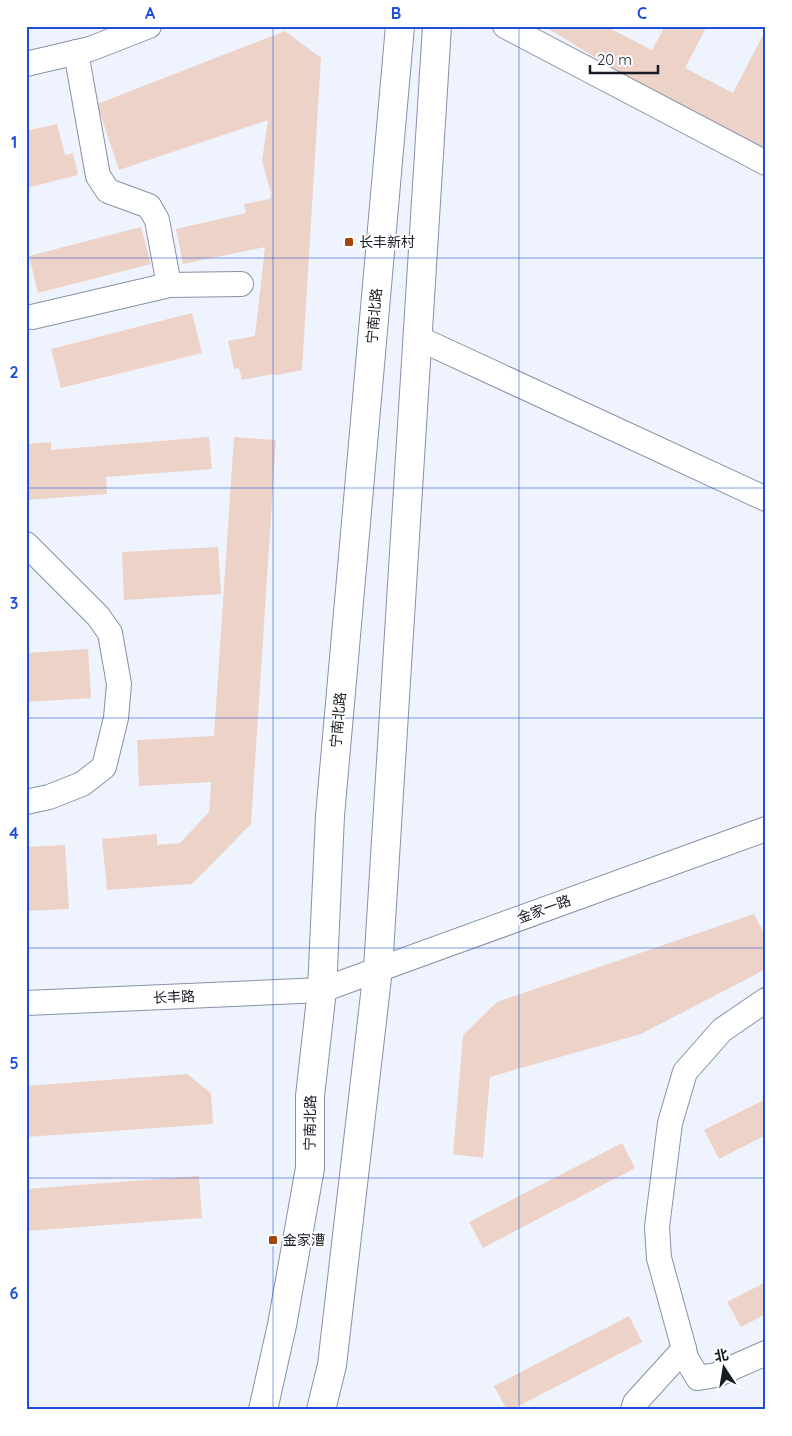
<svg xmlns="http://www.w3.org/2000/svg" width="792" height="1436" font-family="Quicksand,'Noto Sans SC',sans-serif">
<rect width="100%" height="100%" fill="#eff3fd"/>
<g fill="#edd2c7">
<path d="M544,26H605L652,50L665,26H707L685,68L733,93L766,29V148L632,80Z"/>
<path d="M285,31L321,58L302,370L277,375L273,374L242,380L239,368L234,369L228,341L255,336L265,247L183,264L176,229L246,213L244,204L270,199L271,193L262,161L268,120L119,170L97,104Z"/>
<path d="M57,124L65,155L73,153L78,175L26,188V131Z"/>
<path d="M141,227L151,264L38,293L29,256Z"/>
<path d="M192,313L202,353L61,388L51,349Z"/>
<path d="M209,437L212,469L106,477L107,494L26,500V444L51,442V450Z"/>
<path d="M234,437L276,440L251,824L192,884L107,890L102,839L157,834V845L180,843L209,812L211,782L139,786L137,740L214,736Z"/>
<path d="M218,547L221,594L124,600L122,552Z"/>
<path d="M88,649L91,698L26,702V653Z"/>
<path d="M65,845L69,909L26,911V847Z"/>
<path d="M754,914L763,931L766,930V969L641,1034L490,1077L483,1158L453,1154L463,1035L497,1002Z"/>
<path d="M187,1074L211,1093L213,1124L26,1137V1086Z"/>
<path d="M766,1099V1135L719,1159L704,1130Z"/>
<path d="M622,1143L635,1168L483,1248L469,1222Z"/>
<path d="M199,1176L202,1218L26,1231V1189Z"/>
<path d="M766,1282V1314L741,1327L727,1302Z"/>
<path d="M629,1316L642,1342L511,1410H507L494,1386Z"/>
</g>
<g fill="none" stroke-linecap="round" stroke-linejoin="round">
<defs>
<g id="minor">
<path d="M505,26L766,163"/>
<path d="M76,52L98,176L108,191L149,206L157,220L169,285"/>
<path d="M26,64L90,49L149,26"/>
<path d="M32,317L169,285L241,284"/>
<path d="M418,338L766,499"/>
<path d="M26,544L98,616L110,633L119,684L116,718L104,767L82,784L49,797L26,802"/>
<path d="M766,1000L722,1030L685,1072L670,1123L657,1227L659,1258L684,1349L686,1358L698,1378L716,1375L766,1353"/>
<path d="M26,1003L322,990L766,829"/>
<path d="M633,1410L635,1403L684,1349"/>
</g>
<g id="major">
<path d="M263,1410L282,1325L310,1168V1096L322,990L330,816L400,26"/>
<path d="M321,1410L332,1365L378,969L437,26"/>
</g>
</defs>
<use href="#minor" stroke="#8791a7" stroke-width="26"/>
<use href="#major" stroke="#8791a7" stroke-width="30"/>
<use href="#minor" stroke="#fff" stroke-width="24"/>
<use href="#major" stroke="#fff" stroke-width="28"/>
</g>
<path fill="none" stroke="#1d4ed8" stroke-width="1" stroke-opacity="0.55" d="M273,26V1410M519,26V1410M26,258H766M26,488H766M26,718H766M26,948H766M26,1178H766"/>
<g fill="#a74407" stroke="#fff" stroke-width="2">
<rect x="344" y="237" width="10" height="10" rx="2.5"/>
<rect x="268" y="1235" width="10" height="10" rx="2.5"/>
</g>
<g text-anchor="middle" stroke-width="4" stroke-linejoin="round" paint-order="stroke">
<g font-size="14" fill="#161a22" stroke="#fff" text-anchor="start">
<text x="359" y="247">长丰新村</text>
<text x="283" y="1245">金家漕</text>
</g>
<g font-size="14" fill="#161a22" stroke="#fff">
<text transform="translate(374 316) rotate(-85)" y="5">宁南北路</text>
<text transform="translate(338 720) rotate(-85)" y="5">宁南北路</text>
<text transform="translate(544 909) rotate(-20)" y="5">金家一路</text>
<text transform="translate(174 997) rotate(-3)" y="5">长丰路</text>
<text transform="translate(310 1123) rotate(-89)" y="5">宁南北路</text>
</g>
</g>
<rect width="792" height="1436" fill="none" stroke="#ffffff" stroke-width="55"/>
<g transform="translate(724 1368) rotate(348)" stroke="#ffffff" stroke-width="4" paint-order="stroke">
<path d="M0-4L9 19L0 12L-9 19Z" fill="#161a22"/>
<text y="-8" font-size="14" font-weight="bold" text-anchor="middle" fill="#161a22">北</text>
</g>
<path d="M590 65v8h68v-8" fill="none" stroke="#161a22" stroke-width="2.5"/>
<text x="597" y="65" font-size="15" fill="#161a22" stroke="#ffffff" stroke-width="4" paint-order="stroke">20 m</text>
<rect x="28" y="28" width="736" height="1380" fill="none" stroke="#1d4ed8" stroke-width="2"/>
<g font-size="16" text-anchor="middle" font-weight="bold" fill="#1d4ed8">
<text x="150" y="19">A</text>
<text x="396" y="19">B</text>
<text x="642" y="19">C</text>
<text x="14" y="148">1</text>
<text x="14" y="378">2</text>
<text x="14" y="609">3</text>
<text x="14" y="839">4</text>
<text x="14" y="1069">5</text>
<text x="14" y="1299">6</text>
</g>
</svg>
